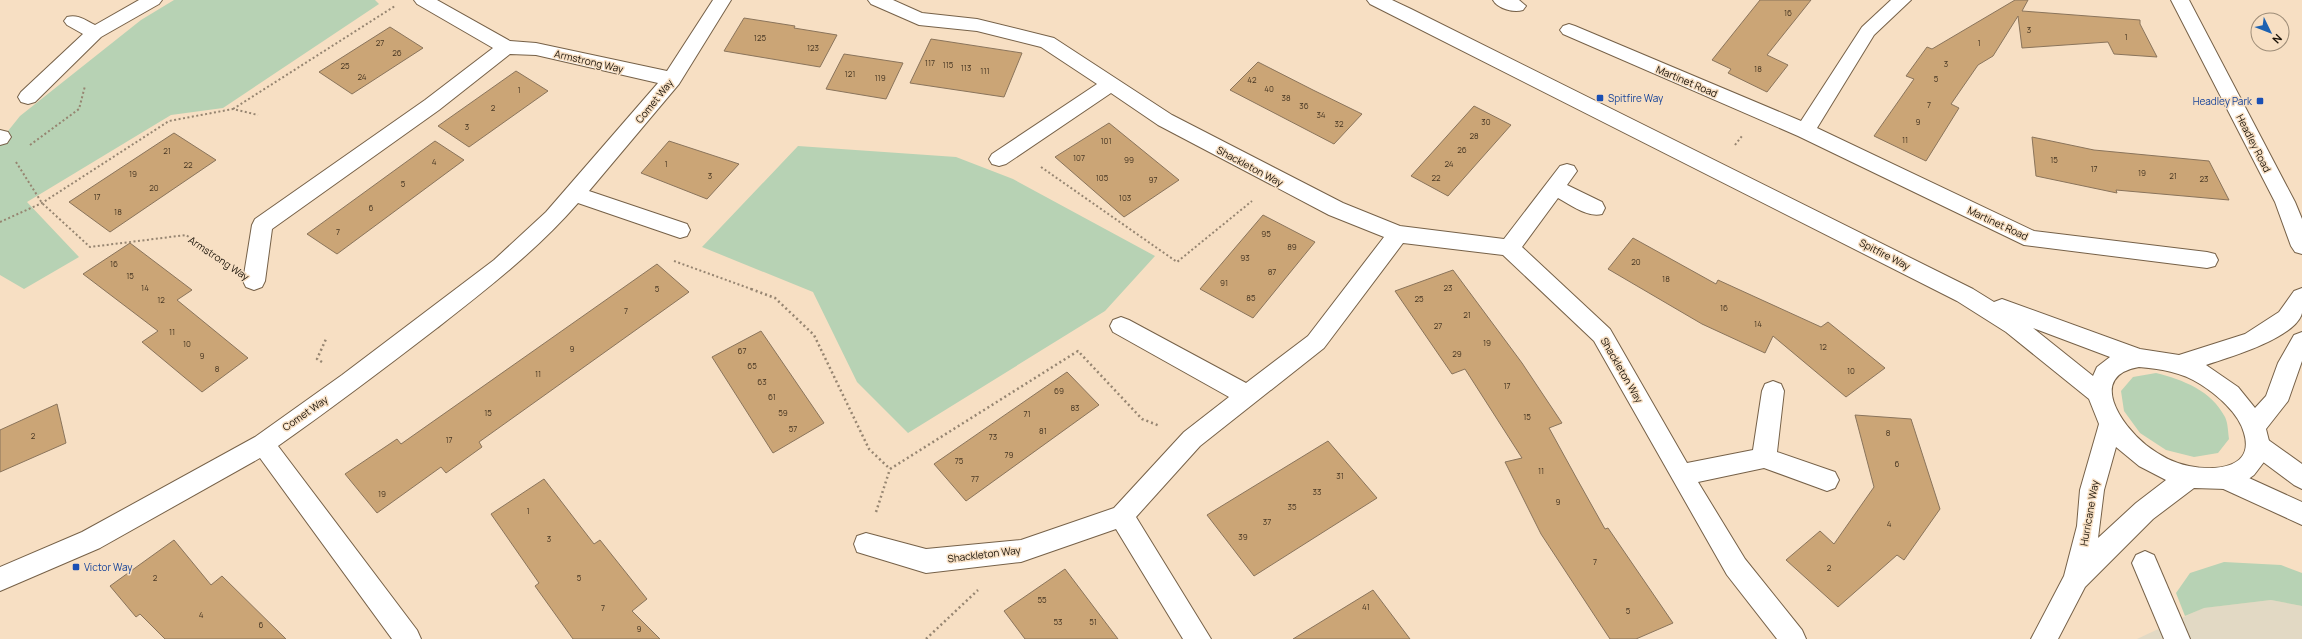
<svg xmlns="http://www.w3.org/2000/svg" width="2302" height="639" font-family="Manrope,sans-serif">
<rect width="100%" height="100%" fill="#f7dfc3"/>
<path fill="#e2d9c4" d="M2271,600L2302,606V639H2137L2203,608Z"/>
<g fill="#b7d2b4">
<path d="M174,0H375L379,4L223,108L171,115L27,202L79,257L24,289L0,275V141L20,116L141,20Z"/>
<path d="M798,146L956,157L1013,179L1155,256L1105,311L908,433L857,382L813,292L702,247Z"/>
<path d="M2156,373C2183,380 2211,390 2225,417C2228,423 2228,432 2229,439L2218,453L2194,457L2166,450L2140,433L2124,411L2121,391L2133,377Z"/>
<path d="M2224,562L2281,565L2302,573V606L2271,600L2204,608L2185,616L2176,593L2190,573Z"/>
</g>
<g fill="#cba576" stroke="#8a745b">
<path d="M1760,0H1811L1767,55L1788,65L1767,92L1728,73L1731,69L1712,60Z"/>
<path d="M2015,0H2028L2022,11L2140,20V24L2157,57L2114,54L2108,42L2022,48L2018,16L1993,56L1978,65L1951,104L1959,108L1926,161L1874,136L1914,79L1906,76L1927,47L1932,49Z"/>
<path d="M744,18L795,26L794,28L837,35L820,67L724,51Z"/>
<path d="M390,27L423,48L352,94L319,72Z"/>
<path d="M931,39L1022,53L1004,97L910,83Z"/>
<path d="M844,54L903,63L886,99L826,89Z"/>
<path d="M1258,62L1313,90L1362,114L1334,144L1230,90Z"/>
<path d="M516,71L548,91L469,147L438,126Z"/>
<path d="M1474,106L1511,125L1448,196L1411,176Z"/>
<path d="M1109,123L1179,180L1124,217L1055,157Z"/>
<path d="M174,133L216,160L110,232L69,202Z"/>
<path d="M2032,137L2094,150L2209,161L2229,200L2116,190L2117,193L2036,176Z"/>
<path d="M435,141L464,160L337,254L307,234Z"/>
<path d="M669,141L739,164L707,199L641,173Z"/>
<path d="M1263,215L1315,242L1253,318L1200,289Z"/>
<path d="M1633,238L1716,284L1718,280L1821,327L1828,322L1885,368L1846,397L1773,336L1765,353L1702,324L1608,269Z"/>
<path d="M130,243L192,290L177,300L248,358L202,392L142,342L158,331L83,274Z"/>
<path d="M657,264L689,292L479,442L482,447L446,473L441,467L377,513L345,474L397,439L401,444Z"/>
<path d="M1453,270L1522,363L1562,423L1549,428L1577,479L1605,529L1608,528L1673,623L1636,639H1610L1541,534L1505,462L1522,458L1465,369L1452,374L1395,291Z"/>
<path d="M761,331L824,423L773,453L712,357Z"/>
<path d="M1067,372L1099,405L966,501L934,464Z"/>
<path d="M57,404L66,443L0,472V430Z"/>
<path d="M1855,415L1911,419L1940,509L1904,560L1897,555L1838,607L1786,560L1820,531L1834,544L1874,487Z"/>
<path d="M1328,441L1377,498L1254,576L1207,515Z"/>
<path d="M544,479L594,544L600,540L647,599L632,611L660,639H573L535,586L539,583L491,514Z"/>
<path d="M174,540L211,585L222,576L286,639H165L140,614L136,617L110,586Z"/>
<path d="M1065,569L1090,602L1118,639H1025L1004,611Z"/>
<path d="M1373,590L1410,639H1293Z"/>
</g>
<g fill="none" stroke-linecap="round" stroke-linejoin="round">
<defs>
<g id="street">
<path d="M139,0H162L159,4L101,37L35,102L28,104L21,102L18,97L21,92L83,34L67,25L64,21L67,17C78,14 85,20 95,25Z"/>
<path d="M414,0H437L510,41L536,43L667,71L713,0H731L679,84L589,191L687,224L690,230L687,236L680,238L578,203C536,251 487,289 437,328C385,368 332,408 278,446L417,630L421,639H392L260,458L100,548L0,591V567L82,532L255,437L342,375L494,260L546,212L658,83L536,55L510,54L439,110L272,229L265,281L262,287L254,290L246,287L243,281L252,225L255,219L425,100L493,48L417,4Z"/>
<path d="M868,0H893L922,13L977,19L1054,38L1172,115L1343,203L1400,226L1504,239L1560,166L1567,164L1574,166L1577,171L1567,185L1602,202L1605,208L1602,214C1588,218 1571,205 1558,198L1522,247L1610,329L1687,463L1753,450L1762,391L1765,384L1773,381L1781,384L1784,391L1777,452L1835,472L1839,480L1835,488L1827,491L1764,468L1698,482L1745,559L1802,630L1806,639H1777L1727,575L1594,341L1503,255L1403,243L1324,348L1200,446L1136,517L1211,639H1183L1116,529L1021,562L926,573L857,552L854,544L857,536L866,533L926,549L1021,540L1114,508L1184,432L1229,397L1113,332L1110,326L1113,320L1121,317L1129,320L1246,383L1308,336L1384,237L1329,215L1158,125L1111,93L1006,164L999,166L992,164L989,159L992,154L1097,84L1041,47L977,31L919,25L871,4Z"/>
<path d="M1493,0H1519L1526,6L1523,10C1514,13 1498,9 1493,0Z"/>
<path d="M1891,0H1911L1874,35L1817,128L2034,231L2207,252L2215,254L2218,260L2215,266L2207,268L2024,245L1798,136L1563,34L1560,30L1563,26L1569,24L1575,26L1801,121L1862,27Z"/>
<path d="M0,130L8,132L11,137L7,143L0,145Z"/>
<path d="M2259,436L2267,439L2302,464V489L2294,485L2251,453L2247,446L2251,439Z"/>
<path d="M2227,468L2302,502V525L2219,487L2215,479L2219,471Z"/>
<path d="M2145,551L2154,555L2190,639H2164L2132,563L2136,555Z"/>
</g>
<g id="secondary">
<path d="M1367,0H1392L1411,9L1973,289L1994,302L2002,299L2140,349L2179,355L2245,334L2279,312L2294,291L2302,288C2302,296 2302,306 2302,313C2296,338 2228,358 2206,365L2238,387L2255,408L2266,396L2278,363L2294,335L2302,332V361L2288,401L2266,429L2270,445L2267,458L2254,475L2243,483L2226,489L2194,488L2153,519L2085,587L2058,639H2031L2064,576L2077,526L2080,490L2099,424L2089,399L2006,332L1957,301L1370,4ZM2033,328L2110,357L2097,367L2093,376ZM2139,367C2160,369 2182,372 2200,384C2216,394 2239,413 2244,433C2255,469 2214,471 2189,466C2173,463 2159,455 2146,445C2121,425 2087,376 2139,367ZM2116,447L2139,466L2166,480L2136,503L2098,538L2104,490Z"/>
<path d="M2171,0H2189L2295,202L2302,219V254L2295,252L2291,246L2275,202Z"/>
</g>
</defs>
<use href="#street" stroke="#766148" stroke-width="2"/>
<use href="#secondary" stroke="#766148" stroke-width="2"/>
<g stroke="#968571" stroke-width="2" stroke-dasharray="2 2.5" stroke-linecap="butt">
<path d="M233,109L395,6"/>
<path d="M30,145L79,109L85,86"/>
<path d="M1735,145L1742,136"/>
<path d="M16,162L42,203L90,247L186,235L224,261"/>
<path d="M1041,167L1177,262L1252,201"/>
<path d="M0,222L42,203L169,121L233,109L258,115"/>
<path d="M674,261L754,290"/>
</g>
<g stroke="#968571" stroke-width="2.5" stroke-dasharray="2 3" stroke-linecap="butt">
<path d="M751,289L775,298L814,335L869,449L890,469L1078,351L1142,419L1160,426"/>
<path d="M322,362L317,359L326,339"/>
<path d="M876,512L890,469"/>
<path d="M926,639L978,590"/>
</g>
<use href="#street" fill="#fff" fill-rule="evenodd"/>
<use href="#secondary" fill="#fff" fill-rule="evenodd"/>
</g>
<g fill="#1a4fb4" stroke="#f7dfc3" stroke-width="1.5">
<rect x="1596" y="94" width="8" height="8" rx="2"/>
<rect x="2256" y="97" width="8" height="8" rx="2"/>
<rect x="72" y="563" width="8" height="8" rx="2"/>
</g>
<g text-anchor="middle" stroke-width="3" stroke-linejoin="round" paint-order="stroke">
<g font-size="8" fill="#463623">
<text x="1788" y="16">16</text>
<text x="2029" y="33">3</text>
<text x="2126" y="40">1</text>
<text x="760" y="41">125</text>
<text x="380" y="46">27</text>
<text x="1979" y="46">1</text>
<text x="813" y="51">123</text>
<text x="397" y="56">26</text>
<text x="930" y="66">117</text>
<text x="1946" y="67">3</text>
<text x="948" y="68">115</text>
<text x="345" y="69">25</text>
<text x="966" y="71">113</text>
<text x="1758" y="72">18</text>
<text x="985" y="74">111</text>
<text x="850" y="77">121</text>
<text x="362" y="80">24</text>
<text x="880" y="81">119</text>
<text x="1936" y="82">5</text>
<text x="1252" y="83">42</text>
<text x="1269" y="92">40</text>
<text x="519" y="93">1</text>
<text x="1286" y="101">38</text>
<text x="1929" y="108">7</text>
<text x="1304" y="109">36</text>
<text x="493" y="111">2</text>
<text x="1321" y="118">34</text>
<text x="1486" y="125">30</text>
<text x="1918" y="125">9</text>
<text x="1339" y="127">32</text>
<text x="467" y="130">3</text>
<text x="1474" y="139">28</text>
<text x="1905" y="143">11</text>
<text x="1106" y="144">101</text>
<text x="1462" y="153">26</text>
<text x="167" y="154">21</text>
<text x="1079" y="161">107</text>
<text x="1129" y="163">99</text>
<text x="2054" y="163">15</text>
<text x="434" y="165">4</text>
<text x="666" y="167">1</text>
<text x="1449" y="167">24</text>
<text x="188" y="168">22</text>
<text x="2094" y="172">17</text>
<text x="2142" y="176">19</text>
<text x="133" y="177">19</text>
<text x="710" y="179">3</text>
<text x="2173" y="179">21</text>
<text x="1102" y="181">105</text>
<text x="1436" y="181">22</text>
<text x="2204" y="182">23</text>
<text x="1153" y="183">97</text>
<text x="403" y="187">5</text>
<text x="154" y="191">20</text>
<text x="97" y="200">17</text>
<text x="1125" y="201">103</text>
<text x="371" y="211">6</text>
<text x="118" y="215">18</text>
<text x="338" y="235">7</text>
<text x="1266" y="237">95</text>
<text x="1292" y="250">89</text>
<text x="1245" y="261">93</text>
<text x="1636" y="265">20</text>
<text x="114" y="267">16</text>
<text x="1272" y="275">87</text>
<text x="130" y="279">15</text>
<text x="1666" y="282">18</text>
<text x="1224" y="286">91</text>
<text x="145" y="291">14</text>
<text x="1448" y="291">23</text>
<text x="657" y="292">5</text>
<text x="1251" y="301">85</text>
<text x="1419" y="302">25</text>
<text x="161" y="303">12</text>
<text x="1724" y="311">16</text>
<text x="626" y="314">7</text>
<text x="1467" y="318">21</text>
<text x="1758" y="327">14</text>
<text x="1438" y="329">27</text>
<text x="172" y="335">11</text>
<text x="1487" y="346">19</text>
<text x="187" y="347">10</text>
<text x="1823" y="350">12</text>
<text x="572" y="352">9</text>
<text x="742" y="354">67</text>
<text x="1457" y="357">29</text>
<text x="202" y="359">9</text>
<text x="752" y="369">65</text>
<text x="217" y="372">8</text>
<text x="1851" y="374">10</text>
<text x="538" y="377">11</text>
<text x="762" y="385">63</text>
<text x="1507" y="389">17</text>
<text x="1059" y="394">69</text>
<text x="772" y="400">61</text>
<text x="1075" y="411">83</text>
<text x="488" y="416">15</text>
<text x="783" y="416">59</text>
<text x="1027" y="417">71</text>
<text x="1527" y="420">15</text>
<text x="793" y="432">57</text>
<text x="1043" y="434">81</text>
<text x="1888" y="436">8</text>
<text x="33" y="439">2</text>
<text x="993" y="440">73</text>
<text x="449" y="443">17</text>
<text x="1009" y="458">79</text>
<text x="959" y="464">75</text>
<text x="1897" y="467">6</text>
<text x="1541" y="474">11</text>
<text x="1340" y="479">31</text>
<text x="975" y="482">77</text>
<text x="1317" y="495">33</text>
<text x="382" y="497">19</text>
<text x="1558" y="505">9</text>
<text x="1292" y="510">35</text>
<text x="528" y="514">1</text>
<text x="1267" y="525">37</text>
<text x="1889" y="527">4</text>
<text x="1243" y="540">39</text>
<text x="549" y="542">3</text>
<text x="1595" y="565">7</text>
<text x="1829" y="571">2</text>
<text x="155" y="581">2</text>
<text x="579" y="581">5</text>
<text x="1042" y="603">55</text>
<text x="1366" y="610">41</text>
<text x="603" y="611">7</text>
<text x="1628" y="614">5</text>
<text x="201" y="618">4</text>
<text x="1058" y="625">53</text>
<text x="1093" y="625">51</text>
<text x="261" y="628">6</text>
<text x="639" y="632">9</text>
</g>
<g font-size="10" fill="#191107" stroke="#f7dfc3">
<text transform="translate(589 61) rotate(13)" y="4">Armstrong Way</text>
<text transform="translate(1687 81) rotate(23)" y="4">Martinet Road</text>
<text transform="translate(654 101) rotate(-51)" y="4">Comet Way</text>
<text transform="translate(2254 143) rotate(63)" y="4">Headley Road</text>
<text transform="translate(1250 166) rotate(28)" y="4">Shackleton Way</text>
<text transform="translate(1998 223) rotate(25)" y="4">Martinet Road</text>
<text transform="translate(1885 254) rotate(27)" y="4">Spitfire Way</text>
<text transform="translate(219 258) rotate(34)" y="4">Armstrong Way</text>
<text transform="translate(1622 370) rotate(60)" y="4">Shackleton Way</text>
<text transform="translate(305 413) rotate(-35)" y="4">Comet Way</text>
<text transform="translate(2089 513) rotate(-80)" y="4">Hurricane Way</text>
<text transform="translate(984 554) rotate(-7)" y="4">Shackleton Way</text>
</g>
<g font-size="10" fill="#164399" stroke="#f7dfc3" text-anchor="start">
<text x="1608" y="102">Spitfire Way</text>
<text x="2252" y="105" text-anchor="end">Headley Park</text>
<text x="84" y="571">Victor Way</text>
</g>
</g>
<g transform="translate(2270 32) rotate(133)"><circle r="19" fill="#f7dfc3" stroke="#9e8d78"/>
<path d="M0-3L7 15L0 10L-7 15Z" fill="#1c61b1"/>
<text y="-6" font-size="11" font-weight="bold" text-anchor="middle" fill="#191107">N</text>
</g>
</svg>
